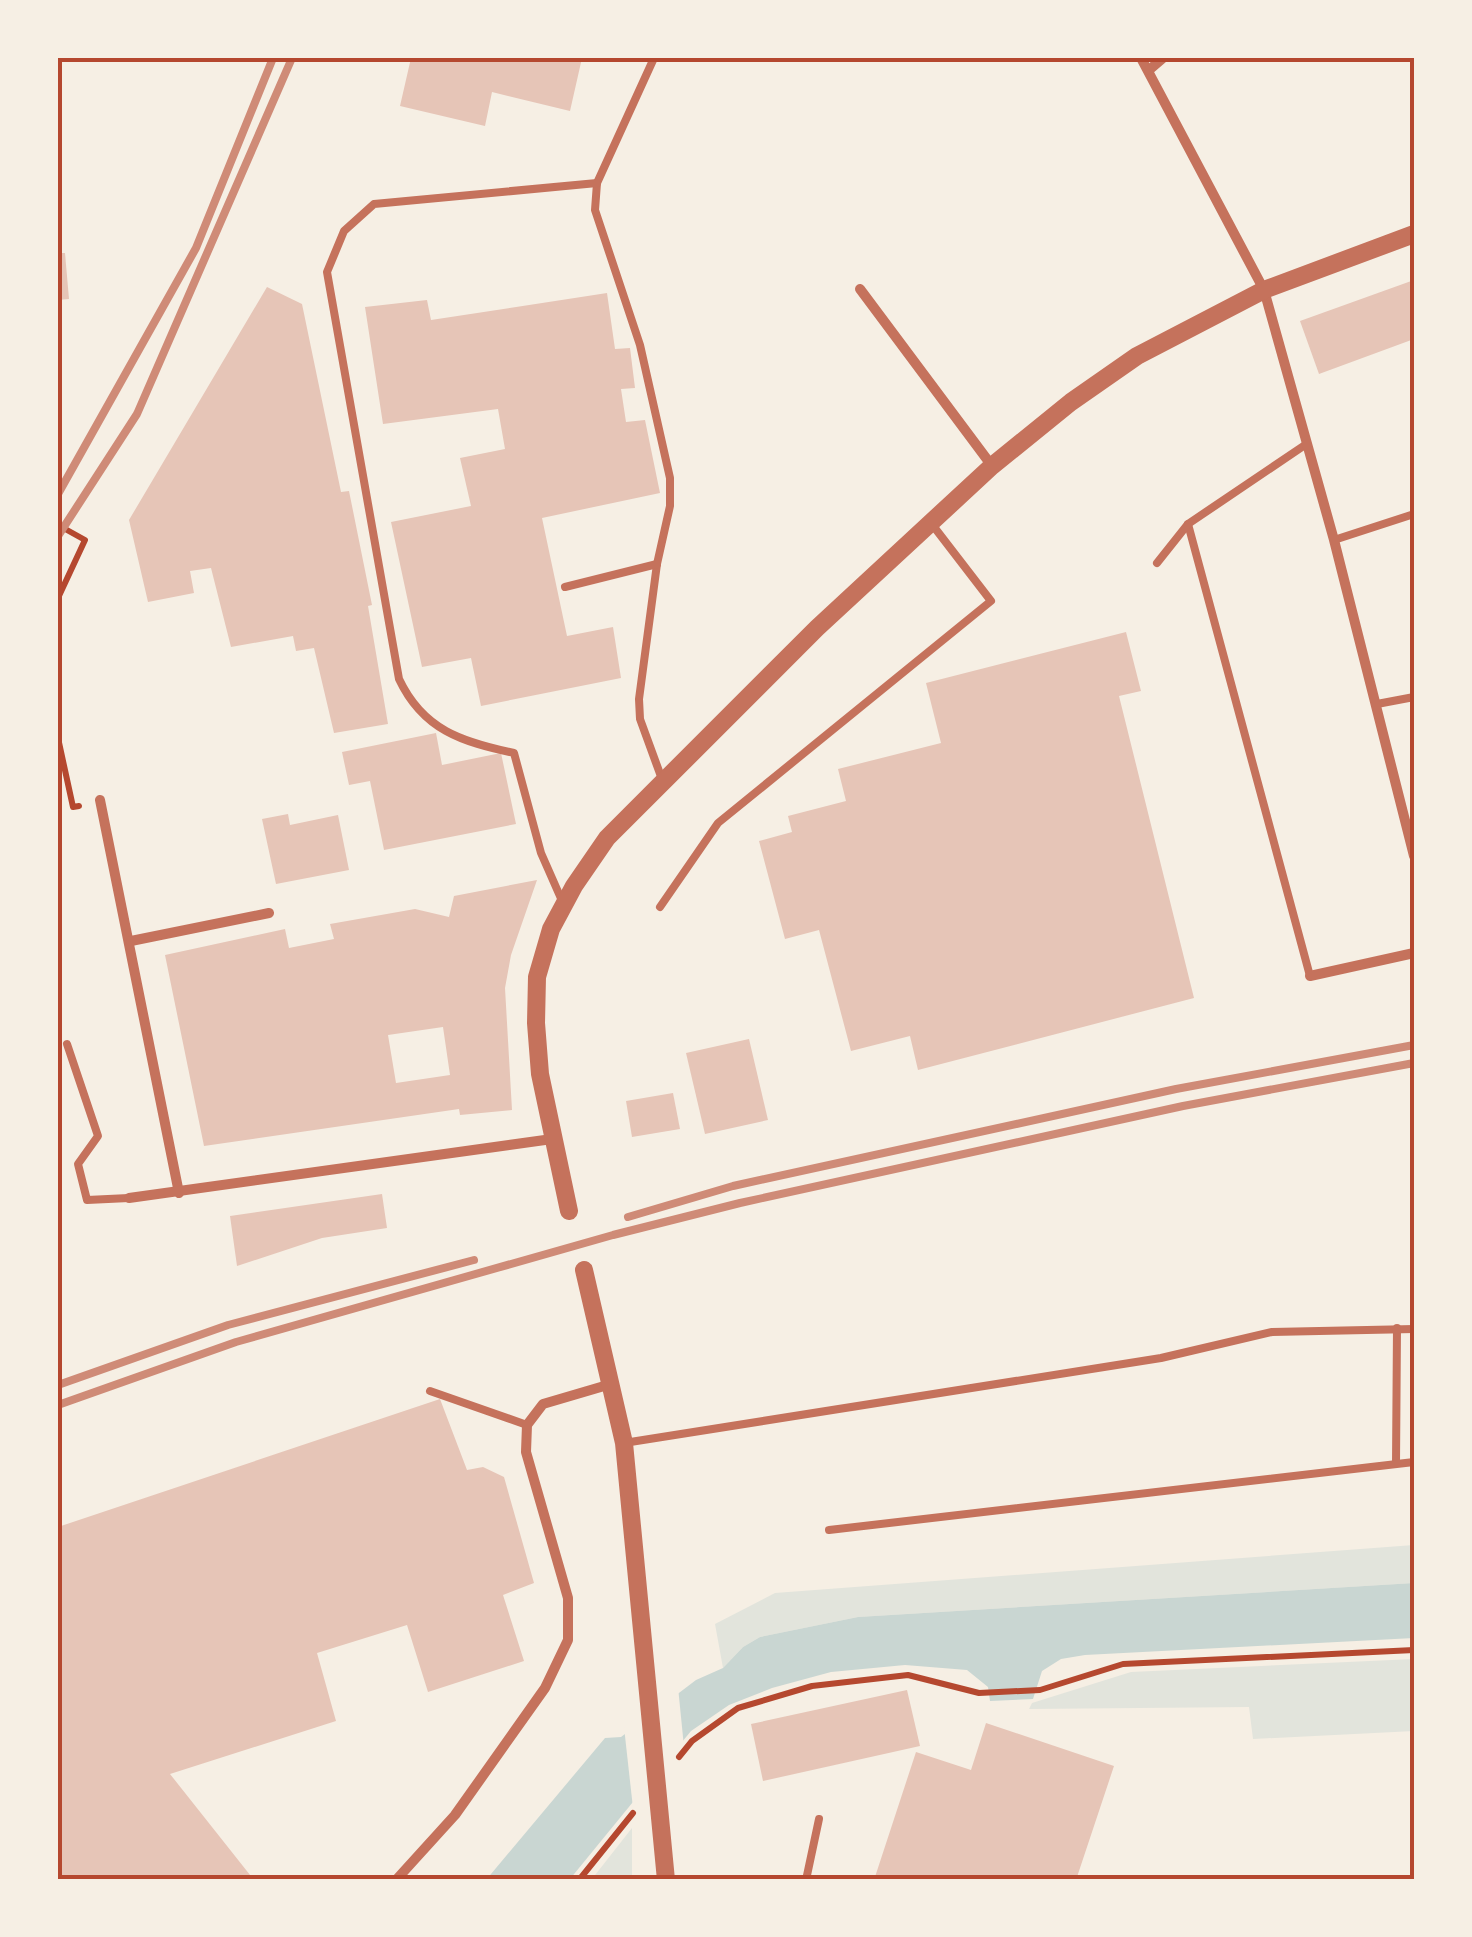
<svg xmlns="http://www.w3.org/2000/svg" width="1472" height="1937" font-family="'Golos Text',sans-serif">
<rect width="100%" height="100%" fill="#f6efe4"/>
<g fill="#e2e4dc">
<path d="M1414,1545V1583L858,1617L760,1637L743,1647L723,1668L715,1624L775,1593Z"/>
<path d="M1414,1659V1731L1253,1739L1249,1707L1029,1709L1032,1703L1131,1672Z"/>
<path d="M632,1828V1879H592Z"/>
</g>
<path fill="#c9d6d2" d="M1414,1583V1638L1085,1655L1061,1659L1042,1671L1033,1699L990,1701L988,1687L967,1670L905,1665L831,1672L772,1688L729,1705L691,1731L570,1879L486,1880L605,1738L621,1737L696,1680L723,1668L743,1647L760,1637L858,1617Z"/>
<path fill="#f6efe4" d="M678,1687L684,1747L633,1808L624,1727Z"/>
<g fill="#e6c5b7" fill-rule="evenodd">
<path d="M411,58H582L570,111L492,92L485,126L400,106Z"/>
<path d="M58,253H65L69,299L58,300Z"/>
<path d="M1414,280V339L1319,374L1300,321Z"/>
<path d="M267,287L302,304L341,492L349,491L372,605L368,606L388,724L334,733L314,648L296,651L293,636L231,647L211,568L190,571L194,593L148,602L129,520Z"/>
<path d="M607,293L615,349L630,348L635,388L621,389L626,422L645,420L660,493L542,518L567,636L613,627L621,678L481,706L471,658L422,667L391,522L471,506L460,458L505,449L498,409L383,424L365,307L427,300L431,320Z"/>
<path d="M1126,632L1141,691L1119,696L1194,998L918,1070L910,1036L851,1051L819,930L785,939L759,841L792,832L788,816L846,801L838,769L941,743L926,683Z"/>
<path d="M436,733L442,765L501,753L516,824L384,850L370,781L349,785L342,752Z"/>
<path d="M288,814L290,825L338,815L349,870L276,884L262,819Z"/>
<path d="M537,880L511,955L505,988L512,1110L460,1115L459,1109L204,1146L165,955L285,929L289,948L334,939L330,924L415,909L449,917L454,896ZM443,1027L450,1075L396,1083L388,1035Z"/>
<path d="M749,1039L768,1120L705,1134L686,1053Z"/>
<path d="M673,1093L680,1129L632,1137L626,1101Z"/>
<path d="M382,1194L387,1228L322,1238L237,1266L230,1216Z"/>
<path d="M440,1399L467,1470L483,1467L504,1477L534,1583L503,1595L524,1661L428,1692L407,1625L317,1653L336,1721L170,1774L254,1880H58V1527Z"/>
<path d="M907,1690L920,1746L763,1781L751,1724Z"/>
<path d="M986,1723L1114,1766L1076,1880H874L916,1752L971,1770Z"/>
</g>
<g fill="none" stroke-linecap="round" stroke-linejoin="round">
<g stroke="#b5482f" stroke-width="6">
<path d="M58,525L85,540L58,598"/>
<path d="M58,738L73,807L79,806"/>
<path d="M679,1757L692,1741L738,1708L812,1686L908,1675L979,1693L1040,1690L1123,1664L1414,1650"/>
<path d="M579,1880L633,1813"/>
</g>
<g stroke="#c5725c" stroke-width="8">
<path d="M654,58L597,183L595,210L640,345L670,478V506L657,564L639,699L640,719L663,782"/>
<path d="M1188,524L1310,976"/>
<path d="M1334,540L1414,514"/>
<path d="M1157,563L1188,524L1305,445"/>
<path d="M565,587L657,564"/>
<path d="M1377,704L1414,697"/>
<path d="M563,903L541,853L514,753C462,742 423,730 399,679L327,272L344,231L374,204L597,183"/>
<path d="M660,907L718,823L991,601L931,523"/>
<path d="M67,1044L98,1136L78,1164L87,1200L129,1198"/>
<path d="M430,1391L527,1425"/>
<path d="M624,1443L1161,1358L1272,1332L1414,1329"/>
<path d="M1396,1463L1397,1328"/>
<path d="M829,1530L1414,1462"/>
<path d="M806,1880L819,1819"/>
</g>
<g stroke="#c5725c" stroke-width="10">
<path d="M1141,58L1264,290L1334,540L1414,856"/>
<path d="M1149,70L1163,58"/>
<path d="M860,289L992,466"/>
<path d="M100,800L179,1193"/>
<path d="M131,941L269,913"/>
<path d="M1310,976L1414,953"/>
<path d="M129,1198L552,1139"/>
<path d="M396,1880L455,1815L545,1688L568,1640V1598L526,1452L527,1425L543,1404L611,1384"/>
</g>
<g stroke="#c5725c" stroke-width="18">
<path d="M569,1211L540,1074L536,1023L537,977L551,929L574,886L607,838L817,628L992,466L1071,402L1137,356L1264,290L1414,234"/>
<path d="M584,1270L624,1443L666,1880"/>
</g>
<g stroke="#cf8b77" stroke-width="8">
<path d="M58,494L196,248L273,58"/>
<path d="M58,536L137,414L292,58"/>
<path d="M628,1217L733,1186L1176,1089L1414,1045"/>
<path d="M58,1385L228,1325L474,1260"/>
<path d="M58,1405L236,1342L613,1235L740,1203L1183,1106L1414,1063"/>
</g>
</g>
<rect width="1472" height="1937" fill="none" stroke="#f6efe4" stroke-width="120"/>
<rect x="60" y="60" width="1352" height="1817" fill="none" stroke="#b5482f" stroke-width="4"/>
</svg>
